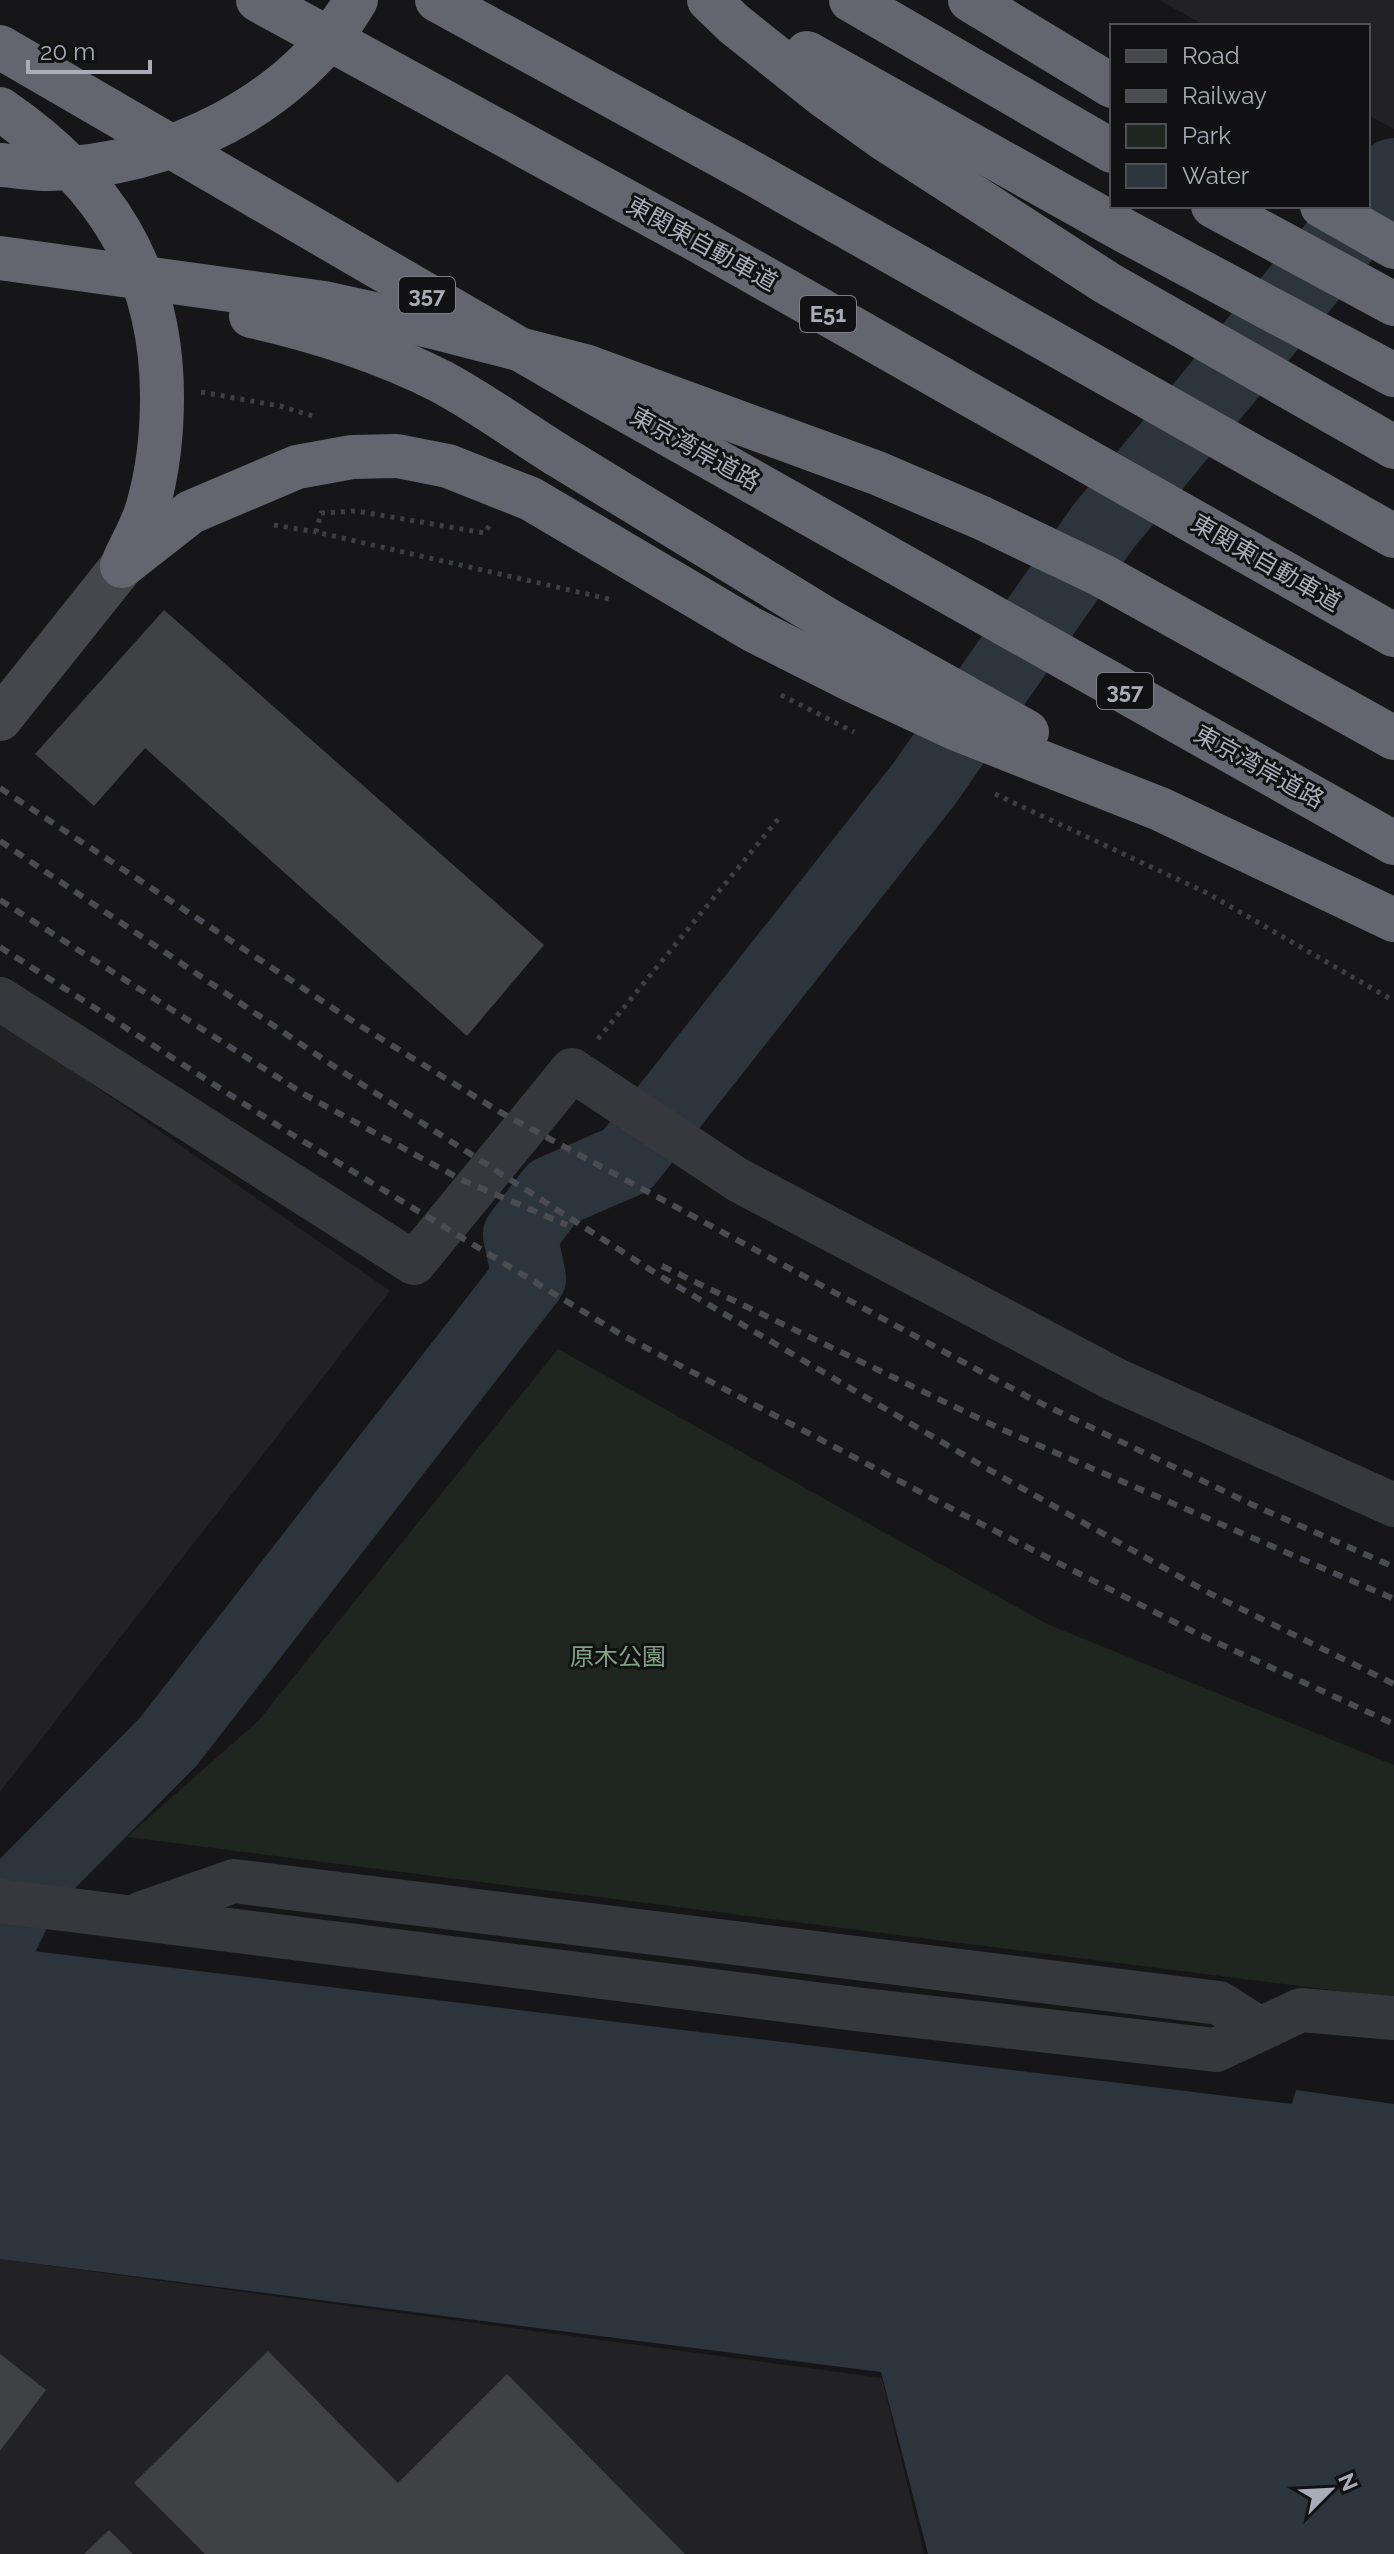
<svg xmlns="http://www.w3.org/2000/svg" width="1394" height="2554" font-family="Raleway,'Noto Sans JP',sans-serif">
<rect width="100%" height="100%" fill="#161618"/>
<g fill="#222225">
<path d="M1159,0H1394V129L1368,115V26H1206Z"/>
<path d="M0,1020L390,1291L0,1792Z"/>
<path d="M0,2259L882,2378L924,2554H0Z"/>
</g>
<path fill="#1e261f" d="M558,1349L1047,1624L1394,1765V1998L127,1837L259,1720Z"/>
<path fill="#2c353c" d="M0,1947L1292,2104L1296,2090L1394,2104V2554H928L881,2372L0,2259Z"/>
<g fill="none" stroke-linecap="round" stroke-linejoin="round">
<path stroke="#2c353c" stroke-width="74" d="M0,1940L28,1883L168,1742L529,1278L520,1235L553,1192L627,1160L924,784L1103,527L1394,175"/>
</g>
<g fill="#404145">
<path d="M164,610L544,945L467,1036L145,748L94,806L35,754Z"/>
<path d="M268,2351L398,2483L507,2374L685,2554H205L134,2483Z"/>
<path d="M0,2354L46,2390L0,2451Z"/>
<path d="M109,2530L133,2554H84Z"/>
</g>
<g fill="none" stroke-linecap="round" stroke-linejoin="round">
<g stroke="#3d3f44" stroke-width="5" stroke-dasharray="4 6" stroke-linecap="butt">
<path d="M201,392L280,406L316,417"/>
<path d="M274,525L316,532"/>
<path d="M489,526L485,533L356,511L321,513L316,532L613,600"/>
<path d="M781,695L854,732"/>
<path d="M995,794L1207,893L1394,1001"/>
<path d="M598,1039L779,818"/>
</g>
<g stroke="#37383d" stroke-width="44">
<path d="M0,999L414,1263L572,1070L738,1180L1114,1379L1394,1505"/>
<path d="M0,1901L855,2009L1216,2050L1301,2010L1394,2018"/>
<path d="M142,1913L234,1881L1219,2003L1260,2029"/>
</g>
<path stroke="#45474d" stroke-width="44" d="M0,719L122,566"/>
<g stroke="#63666e" stroke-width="44">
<path d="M258,0L697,240L1394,635"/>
<path d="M437,0L745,169L1394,536"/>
<path d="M709,0L734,24L823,95L886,140L1107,283L1394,447"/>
<path d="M851,0L1112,151"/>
<path d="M970,0L1112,86"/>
<path d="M0,47L590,390L1394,843"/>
<path d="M807,53L1125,231L1394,375"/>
<path d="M0,109C104,180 162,269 162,397C162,433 158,471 148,506C143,525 132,543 124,561"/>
<path d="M1213,206L1394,304"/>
<path d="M1322,206L1394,247"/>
<path d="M556,454L831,622L1027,732"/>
<path d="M122,566L191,512L297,467L352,457L397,456L448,466L531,499L753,630L856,682L957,729L1160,809L1394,920"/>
</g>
<g stroke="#4a4c52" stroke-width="6" stroke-dasharray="10 8" stroke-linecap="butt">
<path d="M0,788L354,1022L500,1112L1028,1397L1253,1505L1394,1567"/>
<path d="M0,841L329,1063L660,1276L986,1468L1207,1592L1394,1684"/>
<path d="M0,900L307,1096L462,1180L567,1225"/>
<path d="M0,947L288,1132L622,1335L962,1514L1194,1632L1394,1724"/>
<path d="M662,1266L1001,1429L1394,1599"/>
</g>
<g stroke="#63666e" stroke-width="44">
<path d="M0,165C16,166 33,169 49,169C167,167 295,105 356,0"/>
<path d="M0,258L324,303L433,327L585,366L877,473L982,518L1101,575L1394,738"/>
<path d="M251,316C312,329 386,353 442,382C481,403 518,430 556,454"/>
</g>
</g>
<g text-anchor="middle" stroke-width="6" stroke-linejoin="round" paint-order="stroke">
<g fill="#111113" stroke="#7b7e86" stroke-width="2">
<rect x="399" y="277" width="56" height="36" rx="6"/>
<rect x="800" y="296" width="56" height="36" rx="6"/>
<rect x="1097" y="673" width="56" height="36" rx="6"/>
</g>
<g font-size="22" font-weight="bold" fill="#a8adb8">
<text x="427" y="303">357</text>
<text x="828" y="322">E51</text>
<text x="1125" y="699">357</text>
</g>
<g font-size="24" fill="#a8adb8" stroke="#111113">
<text transform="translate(702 244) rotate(29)" y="8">東関東自動車道</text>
<text transform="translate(695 449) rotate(29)" y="8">東京湾岸道路</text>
<text transform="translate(1266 563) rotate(30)" y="8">東関東自動車道</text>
<text transform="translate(1259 767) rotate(29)" y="8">東京湾岸道路</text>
</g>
<g font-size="24" fill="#7fa381" stroke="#111113">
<text x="618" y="1665">原木公園</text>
</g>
</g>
<rect x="1110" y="24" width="260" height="184" fill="#111113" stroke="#4d4f55" stroke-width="2"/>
<rect x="1126" y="50" width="40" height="12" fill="#45474d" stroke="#4d4f55" stroke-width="2"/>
<text x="1182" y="64" font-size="24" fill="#a8adb8">Road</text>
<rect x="1126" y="90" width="40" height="12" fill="#4a4c52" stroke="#4d4f55" stroke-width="2"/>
<text x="1182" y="104" font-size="24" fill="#a8adb8">Railway</text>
<rect x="1126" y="124" width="40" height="24" fill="#1e261f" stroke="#4d4f55" stroke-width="2"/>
<text x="1182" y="144" font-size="24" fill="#a8adb8">Park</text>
<rect x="1126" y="164" width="40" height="24" fill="#2c353c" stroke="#4d4f55" stroke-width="2"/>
<text x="1182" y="184" font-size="24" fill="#a8adb8">Water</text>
<g transform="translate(1330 2490) rotate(66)" stroke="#111113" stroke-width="6" paint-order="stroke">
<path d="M0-6L14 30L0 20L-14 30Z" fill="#a8adb8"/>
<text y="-12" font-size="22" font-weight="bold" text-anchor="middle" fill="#a8adb8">N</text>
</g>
<path d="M28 60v12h122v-12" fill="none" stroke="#a8adb8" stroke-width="4"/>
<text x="40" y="60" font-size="24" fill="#a8adb8" stroke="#111113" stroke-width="6" paint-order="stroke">20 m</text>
</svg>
